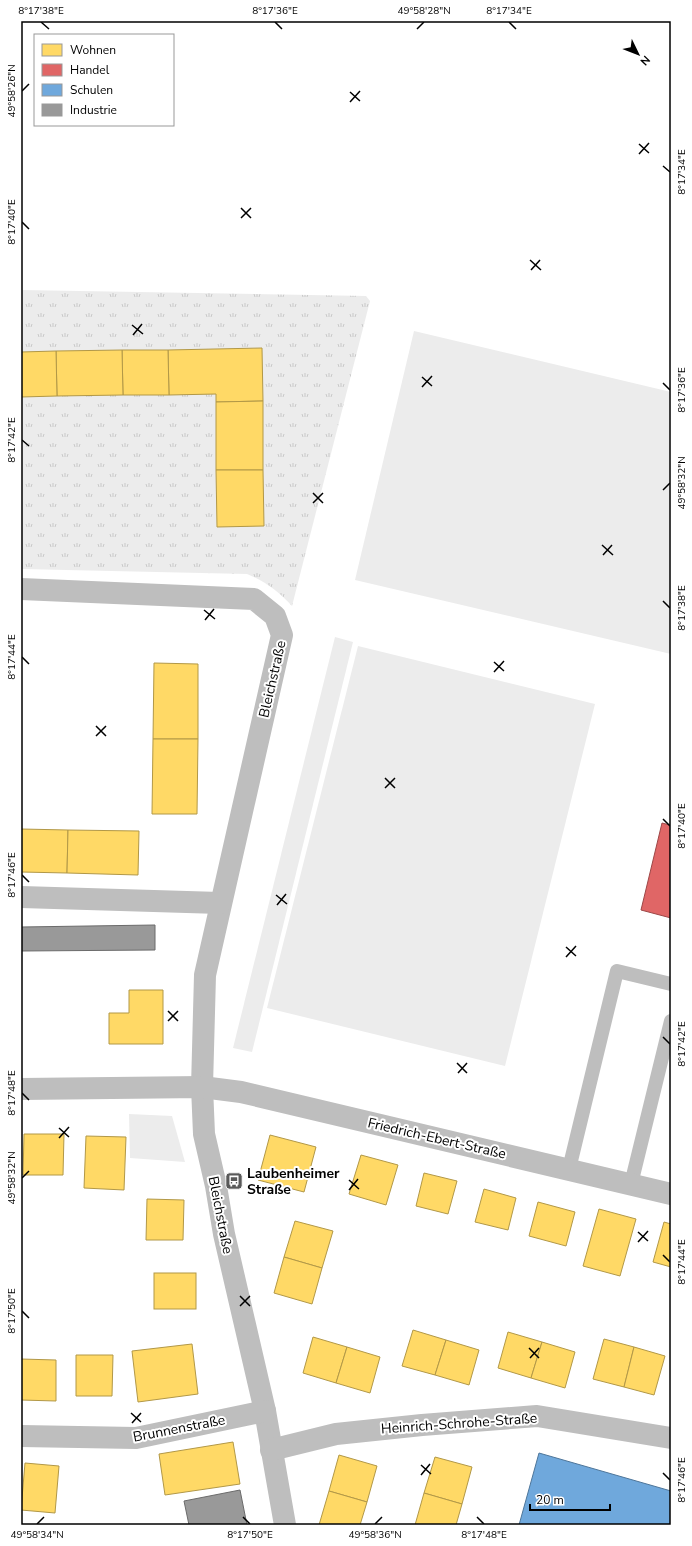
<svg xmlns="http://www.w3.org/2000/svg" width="692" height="1546" font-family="'Nunito Sans',sans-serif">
<defs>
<pattern id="grass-tufts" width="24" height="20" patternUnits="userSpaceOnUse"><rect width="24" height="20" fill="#ececec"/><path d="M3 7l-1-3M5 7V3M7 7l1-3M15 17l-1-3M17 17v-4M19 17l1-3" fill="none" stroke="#c9c9c9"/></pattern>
</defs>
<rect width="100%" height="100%" fill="#fff"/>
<path fill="url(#grass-tufts)" d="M21,290L366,296L370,301L292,606C279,592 265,581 247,574L21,569Z"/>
<g fill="#ececec">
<path d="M414,331L671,392V654L355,580Z"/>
<path d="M335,637L353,642L252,1052L233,1048Z"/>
<path d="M358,646L595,704L505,1066L267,1008Z"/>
<path d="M129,1114L172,1116L185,1162L130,1158Z"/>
</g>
<g fill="#ffd966" stroke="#b29847">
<path d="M262,348L263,401L216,402V394L169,395L168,350Z"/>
<path d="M122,350H168L169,395H123Z"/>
<path d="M122,350L123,395L57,396L56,351Z"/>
<path d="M56,351L57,396L21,397V352Z"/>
<path d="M263,401V470H216V402Z"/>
<path d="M216,470H263L264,526L217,527Z"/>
<path d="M154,663L198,664V739H153Z"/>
<path d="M153,739H198L197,814H152Z"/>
<path d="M21,829L68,830L67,873L21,872Z"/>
<path d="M68,830L139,831L138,875L67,873Z"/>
<path d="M129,990H163V1044H109V1013H129Z"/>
<path d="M24,1134H64L63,1175H23Z"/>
<path d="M270,1135L316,1147L304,1192L258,1180Z"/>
<path d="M86,1136L126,1137L124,1190L84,1188Z"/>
<path d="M361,1155L398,1165L386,1205L349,1194Z"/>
<path d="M424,1173L457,1181L448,1214L416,1206Z"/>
<path d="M484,1189L516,1198L508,1230L475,1222Z"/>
<path d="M147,1199L184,1200L183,1240H146Z"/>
<path d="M538,1202L575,1212L566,1246L529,1236Z"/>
<path d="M599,1209L636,1219L620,1276L583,1266Z"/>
<path d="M295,1221L333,1231L322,1268L284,1257Z"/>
<path d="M664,1222L671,1224V1267L653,1262Z"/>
<path d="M284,1257L322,1268L312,1304L274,1293Z"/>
<rect x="154" y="1273" width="42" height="36"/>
<path d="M413,1330L446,1340L435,1375L402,1366Z"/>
<path d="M508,1332L542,1342L531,1378L498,1368Z"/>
<path d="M313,1337L347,1347L336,1383L303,1373Z"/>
<path d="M604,1339L634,1347L624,1387L593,1379Z"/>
<path d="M446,1340L479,1350L469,1385L435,1375Z"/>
<path d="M542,1342L575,1352L565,1388L531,1378Z"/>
<path d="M192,1344L198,1394L138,1402L132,1351Z"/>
<path d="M347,1347L380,1357L370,1393L336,1383Z"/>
<path d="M634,1347L665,1356L654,1395L624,1387Z"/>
<path d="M76,1355H113L112,1396H76Z"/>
<path d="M21,1359L56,1360V1401L21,1400Z"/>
<path d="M233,1442L240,1484L165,1495L159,1454Z"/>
<path d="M339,1455L377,1466L367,1502L329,1491Z"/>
<path d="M435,1457L472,1467L462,1504L424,1493Z"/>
<path d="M25,1463L59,1466L55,1513L21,1510Z"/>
<path d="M329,1491L367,1502L360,1525H319Z"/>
<path d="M424,1493L462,1504L456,1525H415Z"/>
</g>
<path fill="#e06666" stroke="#9d4747" d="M671,819V918L641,910L662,823L670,825Z"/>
<path fill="#6fa8dc" stroke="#4e769a" d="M539,1453L671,1491V1525H519Z"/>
<g fill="#999" stroke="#6b6b6b">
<path d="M155,925V950L21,951V927Z"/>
<path d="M240,1490L247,1525H189L184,1501Z"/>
</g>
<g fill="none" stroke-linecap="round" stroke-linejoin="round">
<g stroke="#bebebe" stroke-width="14">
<path d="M569,1169L617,971L671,984"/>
<path d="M631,1184L671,1021"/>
</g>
<g stroke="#bebebe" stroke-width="22">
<path d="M21,589L254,599L275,616L282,635L205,975L202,1087L204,1134L216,1186L224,1234L265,1411L285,1525"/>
<path d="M21,897L220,903"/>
<path d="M21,1089L202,1087L241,1092L671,1194"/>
<path d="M21,1436L136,1438L265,1411"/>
<path d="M271,1450L336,1434L422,1425L537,1416L671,1438"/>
</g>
</g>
<path fill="none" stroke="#000" stroke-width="1.5" d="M41,22L49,29M275,22L282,29M509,22L516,29M417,29L424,22M22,91L29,84M350,92L360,101M350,102L360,91M639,144L649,153M639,154L649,143M663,166L670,172M241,208L251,218M241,218L251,208M22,222L29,229M530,260L541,270M531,270L540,260M132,325L143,334M133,335L142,324M422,377L432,386M663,383L670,390M422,387L432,376M22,440L29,446M663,490L670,483M313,493L323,503M313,503L323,493M602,545L613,555M603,555L612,545M663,601L670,608M204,610L215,619M205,620L214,609M22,657L29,664M494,662L504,671M494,672L504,661M96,726L106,736M96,736L106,726M385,778L395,788M385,788L395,778M663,819L670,826M22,875L29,882M276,895L287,904M277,905L286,894M566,947L576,956M566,957L576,946M168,1011L178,1021M168,1021L178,1011M663,1037L670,1044M457,1063L467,1073M458,1073L467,1063M22,1093L29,1100M59,1128L69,1137M59,1138L69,1127M22,1178L29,1171M349,1180L359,1189M349,1190L358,1179M638,1232L648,1241M638,1242L648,1231M663,1255L670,1262M240,1296L250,1306M240,1306L250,1296M22,1311L29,1318M529,1348L539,1358M530,1358L539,1348M131,1413L141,1422M132,1423L141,1413M421,1465L431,1474M663,1473L670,1480M421,1475L430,1464M243,1517L250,1524M477,1517L484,1524M37,1524L44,1517M375,1524L382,1517"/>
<defs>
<symbol id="bus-square" viewBox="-11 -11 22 22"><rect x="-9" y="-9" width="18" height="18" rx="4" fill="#595959" stroke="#fff"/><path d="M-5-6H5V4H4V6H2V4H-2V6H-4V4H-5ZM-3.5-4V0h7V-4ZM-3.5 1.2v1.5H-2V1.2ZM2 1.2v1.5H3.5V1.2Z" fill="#fff"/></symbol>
</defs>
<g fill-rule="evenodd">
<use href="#bus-square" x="224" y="1171" width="20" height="20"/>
</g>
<g text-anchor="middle" stroke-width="4" stroke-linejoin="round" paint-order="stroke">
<g font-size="14" fill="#000" stroke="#fff">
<text transform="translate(272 679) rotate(-77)" y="5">Bleichstraße</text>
<text transform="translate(437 1138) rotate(13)" y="5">Friedrich-Ebert-Straße</text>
<text transform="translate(221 1215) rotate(79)" y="5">Bleichstraße</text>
<text transform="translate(459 1423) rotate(-4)" y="5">Heinrich-Schrohe-Straße</text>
<text transform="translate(179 1428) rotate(-11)" y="5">Brunnenstraße</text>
</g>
<g font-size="14" font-weight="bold" fill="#000" stroke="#fff" text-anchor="start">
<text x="247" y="1178">Laubenheimer<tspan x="247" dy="16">Straße</tspan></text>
</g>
</g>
<rect width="692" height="1546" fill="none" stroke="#ffffff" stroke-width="44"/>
<rect x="34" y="34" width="140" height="92" fill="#ffffff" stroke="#999999"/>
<rect x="42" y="44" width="20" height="12" fill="#ffd966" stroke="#999999"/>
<text x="70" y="54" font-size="12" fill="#000000">Wohnen</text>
<rect x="42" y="64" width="20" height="12" fill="#e06666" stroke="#999999"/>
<text x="70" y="74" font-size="12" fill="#000000">Handel</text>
<rect x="42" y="84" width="20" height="12" fill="#6fa8dc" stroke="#999999"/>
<text x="70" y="94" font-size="12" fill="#000000">Schulen</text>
<rect x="42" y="104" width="20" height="12" fill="#999999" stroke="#999999"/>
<text x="70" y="114" font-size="12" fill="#000000">Industrie</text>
<g transform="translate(638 54) rotate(133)" stroke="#ffffff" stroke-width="3" paint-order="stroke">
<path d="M0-3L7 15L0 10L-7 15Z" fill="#000000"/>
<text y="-6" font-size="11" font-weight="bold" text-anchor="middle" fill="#000000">N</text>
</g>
<path d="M530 1504v6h80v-6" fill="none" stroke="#000000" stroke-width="2"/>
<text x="536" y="1504" font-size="12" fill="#000000" stroke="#ffffff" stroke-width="3" paint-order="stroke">20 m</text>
<rect x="22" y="22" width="648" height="1502" fill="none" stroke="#000" stroke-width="1.5"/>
<g font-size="10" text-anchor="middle" fill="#000">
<text x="41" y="14">8°17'38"E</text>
<text x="275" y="14">8°17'36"E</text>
<text x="424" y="14">49°58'28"N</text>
<text x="509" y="14">8°17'34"E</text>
<text transform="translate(11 91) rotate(-90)" y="4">49°58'26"N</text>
<text transform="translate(681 172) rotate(-90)" y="4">8°17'34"E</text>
<text transform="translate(11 222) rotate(-90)" y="4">8°17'40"E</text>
<text transform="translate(681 390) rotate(-90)" y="4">8°17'36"E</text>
<text transform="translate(11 440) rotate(-90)" y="4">8°17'42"E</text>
<text transform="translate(681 483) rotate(-90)" y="4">49°58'32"N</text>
<text transform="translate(681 608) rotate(-90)" y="4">8°17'38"E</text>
<text transform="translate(11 657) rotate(-90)" y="4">8°17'44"E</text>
<text transform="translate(681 826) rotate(-90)" y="4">8°17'40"E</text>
<text transform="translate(11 875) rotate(-90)" y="4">8°17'46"E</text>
<text transform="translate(681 1044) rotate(-90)" y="4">8°17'42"E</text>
<text transform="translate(11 1093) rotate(-90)" y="4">8°17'48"E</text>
<text transform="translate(11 1178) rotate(-90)" y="4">49°58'32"N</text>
<text transform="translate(681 1262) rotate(-90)" y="4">8°17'44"E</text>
<text transform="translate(11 1311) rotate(-90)" y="4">8°17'50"E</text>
<text transform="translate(681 1480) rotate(-90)" y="4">8°17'46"E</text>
<text x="37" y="1538">49°58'34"N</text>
<text x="250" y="1538">8°17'50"E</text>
<text x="375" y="1538">49°58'36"N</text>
<text x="484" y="1538">8°17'48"E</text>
</g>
</svg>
